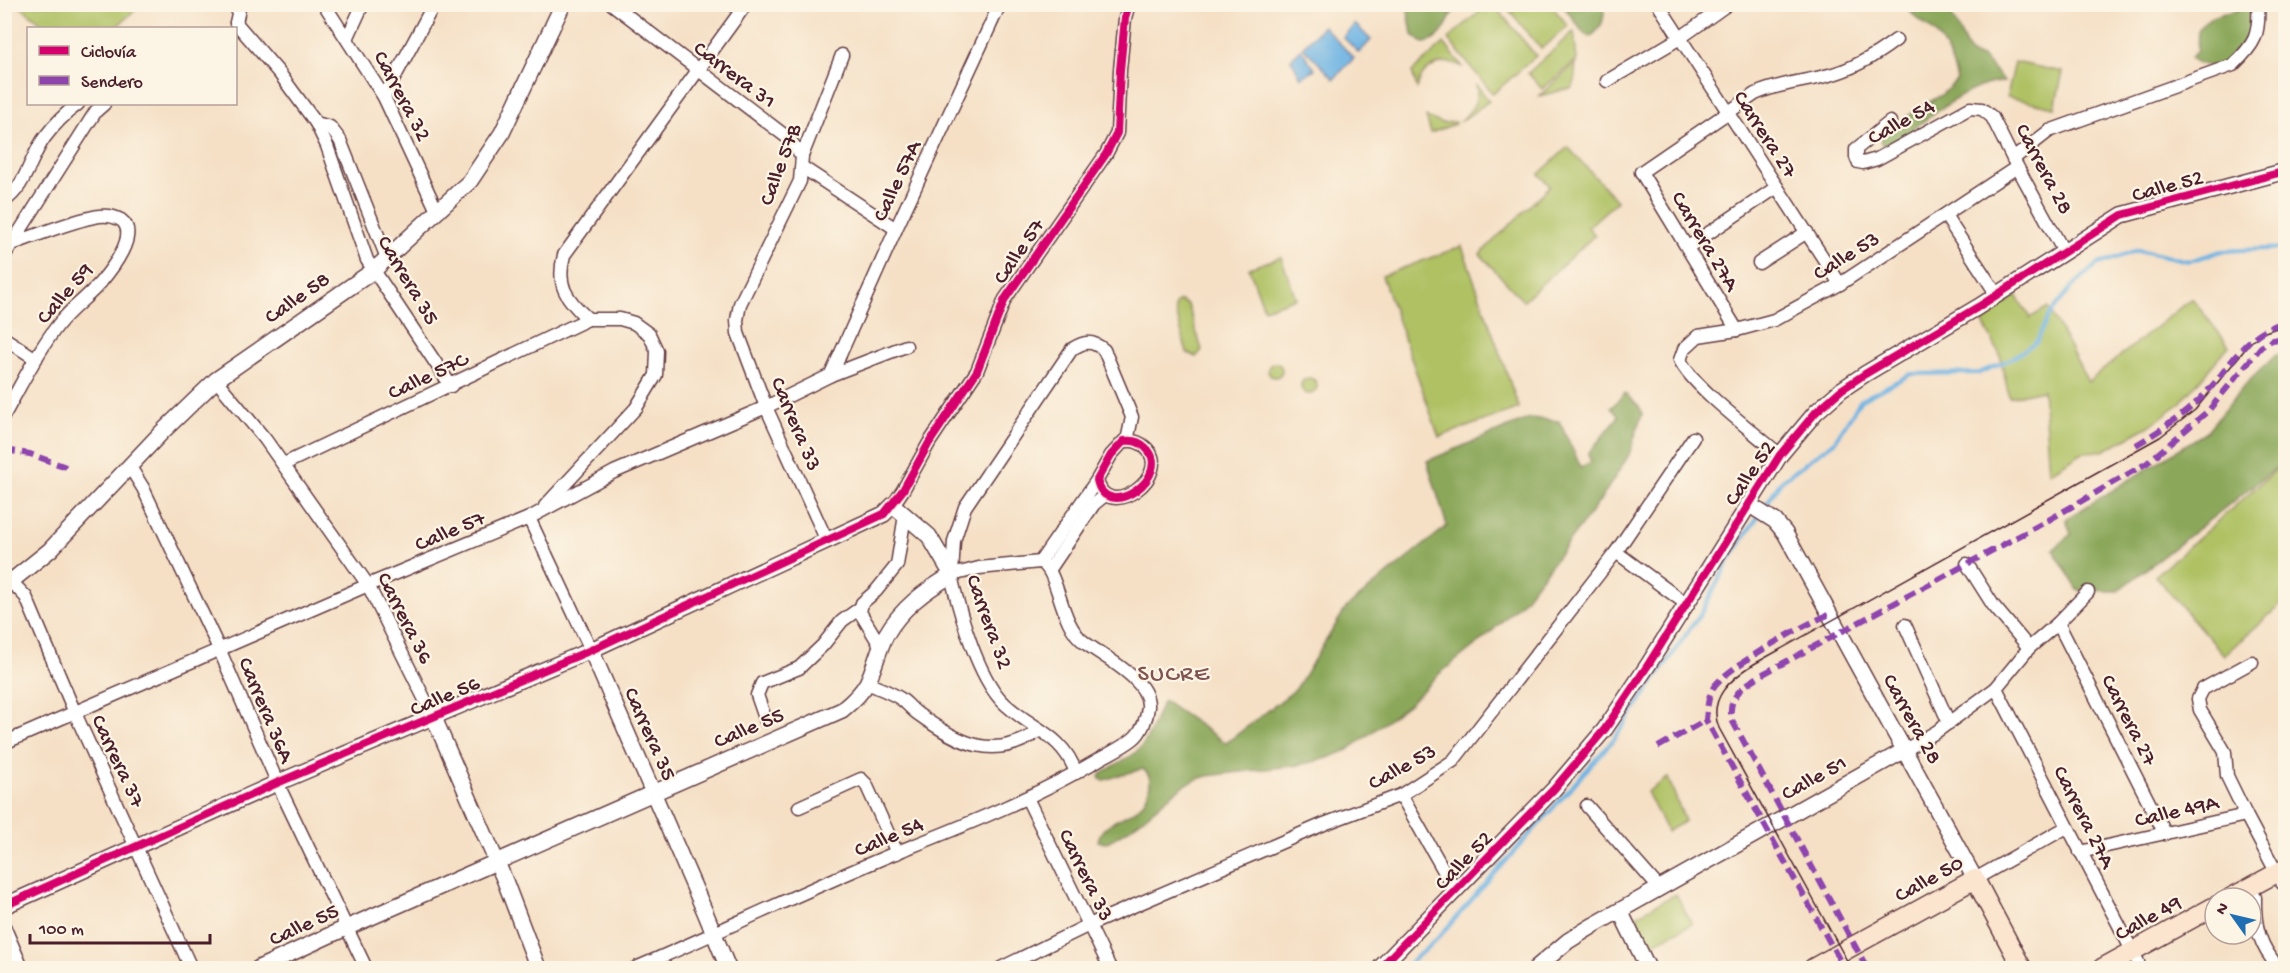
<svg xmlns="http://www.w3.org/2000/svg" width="2290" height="973" font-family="'Gochi Hand',sans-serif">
<rect width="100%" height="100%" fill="#fcf5e5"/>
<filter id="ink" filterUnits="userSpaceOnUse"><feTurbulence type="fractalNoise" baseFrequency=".0167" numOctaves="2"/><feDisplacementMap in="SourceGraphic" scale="12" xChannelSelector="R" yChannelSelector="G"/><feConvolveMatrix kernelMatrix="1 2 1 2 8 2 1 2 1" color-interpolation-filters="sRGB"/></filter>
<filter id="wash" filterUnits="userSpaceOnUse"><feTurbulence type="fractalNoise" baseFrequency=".008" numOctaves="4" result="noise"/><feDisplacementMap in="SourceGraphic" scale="24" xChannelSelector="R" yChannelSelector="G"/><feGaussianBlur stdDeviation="1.35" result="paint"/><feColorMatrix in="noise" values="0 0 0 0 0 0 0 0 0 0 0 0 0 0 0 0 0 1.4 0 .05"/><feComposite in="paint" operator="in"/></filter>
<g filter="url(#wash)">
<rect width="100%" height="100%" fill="#f5e0c6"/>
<g fill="#afc164" stroke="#7c7048" stroke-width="1.5">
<path d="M1488,4L1494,5L1536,56L1493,94L1448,39Z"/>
<path d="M18,5H141L115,28H48Z"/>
<path d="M1505,5H1551L1568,26L1541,49Z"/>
<path d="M1574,31L1577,60L1542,89L1528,73Z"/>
<path d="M1444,43L1463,67C1443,56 1422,67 1417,88L1412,72Z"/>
<path d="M2015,62L2063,72L2055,107L2007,97Z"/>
<path d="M1576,63L1574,84L1572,88L1539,96Z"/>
<path d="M1476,84L1489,101L1460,122C1470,111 1480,103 1476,84Z"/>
<path d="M1426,117L1441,123L1455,122V124L1431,133Z"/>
<path d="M1568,147L1617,201L1588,227L1595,235L1523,301L1480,254L1550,186L1539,174Z"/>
<path d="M1462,246L1519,408L1439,437L1382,276Z"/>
<path d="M1281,257L1296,298L1264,309L1249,268Z"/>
<path d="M2016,295L2030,318L2048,307L2088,382L2192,298L2229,346L2179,404L2149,426L2103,451L2083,452L2049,473L2043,390L2009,397L2000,355L1982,321Z"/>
<path d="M1181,301L1188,305L1202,350L1196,357L1187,353L1175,309L1176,303Z"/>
<circle cx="1275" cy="370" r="7"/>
<circle cx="1309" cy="386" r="8"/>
<path d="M2285,462V601L2224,655L2155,576Z"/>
<path d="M1668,778L1685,821L1667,832L1647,792Z"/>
<path d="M1676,894L1692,924L1650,945L1635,916Z"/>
</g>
<g fill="#8ba75a" stroke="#6a6342" stroke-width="1.5">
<path d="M1407,5V4L1457,5C1448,18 1444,42 1423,43L1412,34Z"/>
<path d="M1563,5H1604C1605,19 1602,28 1590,37L1584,34Z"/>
<path d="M1904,5H1947L1970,54L1982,57L2005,82C1968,81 1919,126 1889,147L1882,145L1880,139L1887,125H1896L1922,106L1940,96L1957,80C1953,64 1946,46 1935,33C1925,23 1913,17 1904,5Z"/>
<path d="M2239,5H2251C2252,10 2254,18 2254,24C2253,31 2247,39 2243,45C2228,64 2213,74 2190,58L2197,51C2198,45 2197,37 2198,31C2202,17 2227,12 2239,10Z"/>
<path d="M2285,354V461L2118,591L2078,590L2053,550L2071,534L2066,519L2205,433L2245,385L2276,355Z"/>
<path d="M1625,393L1640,408L1642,414L1629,455L1599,502L1550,566L1524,600L1488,635L1439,674L1409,704L1348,750L1328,758L1299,765L1207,776C1183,782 1170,796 1152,811C1138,823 1122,835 1105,843L1098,841C1101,822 1124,819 1137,809C1148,800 1157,776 1142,769L1104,780L1100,779L1099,776C1109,766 1124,762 1135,753C1152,739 1153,718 1164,701L1226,743L1296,689L1346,608L1447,526L1427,461L1530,418L1559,421L1581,467L1591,462L1588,454L1619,416L1611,408Z"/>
</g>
<g fill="#6cb2e3" stroke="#5b6887" stroke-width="1.5">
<path d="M1355,24L1371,40L1359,53L1343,37Z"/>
<path d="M1323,26L1354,58L1334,79L1303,47Z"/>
<path d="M1301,49L1315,69L1301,78L1291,59Z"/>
</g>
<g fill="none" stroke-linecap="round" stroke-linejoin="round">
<g stroke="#6cb2e3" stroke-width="4">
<path d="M1763,509L1781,481L1834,442L1861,400L1911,374L1979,373L2011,359L2037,341L2048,317L2070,289L2096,265L2138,250L2189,261L2222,251L2286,248"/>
<path d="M1404,968L1438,938L1614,739L1703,610L1728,562L1759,515"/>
</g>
</g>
</g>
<g filter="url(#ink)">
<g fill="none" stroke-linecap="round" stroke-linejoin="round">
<defs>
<g id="minor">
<path d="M324,4L384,97L437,211"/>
<path d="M612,4L788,138L802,156"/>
<path d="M1658,4L1840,284"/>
<path d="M236,23L280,74L316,123L327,146L367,260L451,386"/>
<path d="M236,23L240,4"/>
<path d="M347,39L363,4"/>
<path d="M1607,81L1680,38L1728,4"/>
<path d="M384,97L434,4"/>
<path d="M1890,122L1856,149V157L1858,162L1863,163L1877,159L1970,108L1982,109L1992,117L2013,159L2064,252"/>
<path d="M316,123L330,127L340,140L387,258"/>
<path d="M2013,159L2049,131L2233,65C2255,44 2260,35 2258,4"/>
<path d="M802,167L896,229"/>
<path d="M4,201C26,187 30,157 45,137C54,125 66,113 78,104"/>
<path d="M1945,215L1997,295"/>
<path d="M1688,247L1777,187"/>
<path d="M4,256L96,111L104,104"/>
<path d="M1759,263L1807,232"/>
<path d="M1737,330L1641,172L1755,94C1779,83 1804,82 1829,75C1854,69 1876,55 1896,40"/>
<path d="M4,338L36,359"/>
<path d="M831,375L896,229L1000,4"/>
<path d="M216,380L265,439L368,585L434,718"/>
<path d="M4,415C21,385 37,352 58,325C70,309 87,298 100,283C111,270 140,234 121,220C114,216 107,215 99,216C73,220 38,235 12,244"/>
<path d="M1124,441C1132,440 1139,441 1145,447C1176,474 1106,525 1097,480L1111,455Z"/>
<path d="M1780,455C1755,433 1693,387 1680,360L1684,349L1698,336L1737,330L1774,320L1840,284L2017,167"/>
<path d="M284,464L588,319"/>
<path d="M130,467L143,488L220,651L282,793L366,968"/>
<path d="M893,505L903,490L929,443L977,371L1005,299L1106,154L1117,133L1120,70L1125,18L1129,4"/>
<path d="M545,506L636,408L656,375L657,351L649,334L634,323L620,319H588C566,299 556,285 564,255L746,4"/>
<path d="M529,518L591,650"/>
<path d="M827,541L766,407L738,333L737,320L740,304L800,181L802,156L842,55"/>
<path d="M1616,552L1685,603"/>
<path d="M1040,562L1097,480"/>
<path d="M1967,564L1993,605L2029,648"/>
<path d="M1050,569L1094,504L1105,495"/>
<path d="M4,574L26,597L75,713L191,968"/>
<path d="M952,575L979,568L1040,562"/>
<path d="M2058,623L2165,834"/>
<path d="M1905,625L1949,723"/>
<path d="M881,647L860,612L862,603L876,591L897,565L905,515"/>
<path d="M2252,662L2203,689L2198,699L2200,710L2225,752L2227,776L2246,815L2282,883"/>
<path d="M867,683C878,688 891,692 901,699C907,703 912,710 918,714C958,743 995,763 1040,730"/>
<path d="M1996,688L2138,962"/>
<path d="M766,721L757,695L762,683L799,668L823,645L842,621L860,608"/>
<path d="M4,743L368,585L529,518L614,472L766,407L831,375L906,346"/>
<path d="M1905,750L1936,732L1996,688L2029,648L2058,623L2088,592"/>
<path d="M1076,773C1062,732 1027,728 1001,700C978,675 961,617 953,584L952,575L954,541L965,507L1072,349C1085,341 1092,340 1104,350L1132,417L1127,441"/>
<path d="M1401,795L1456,892"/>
<path d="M1027,798L1110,968"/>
<path d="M1587,806L1660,889"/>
<path d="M799,807L861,779L866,784L897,853"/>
<path d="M2080,852L2246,815"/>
<path d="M1975,879L2067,827"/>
<path d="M2255,897C2254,926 2260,947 2279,968"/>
<path d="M4,926L22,968"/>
<path d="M636,968C726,929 814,886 905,849C971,823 1037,796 1098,760C1110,753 1123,747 1133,739C1142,732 1147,718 1148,707C1150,679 1103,657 1084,642C1059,624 1059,569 1040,562"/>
<path d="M1001,968L1089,925L1324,824L1401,795L1453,761L1616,552L1693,438"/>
</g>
<g id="tertiary">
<path d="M1748,504L1775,521L1785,533L1975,879"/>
<path d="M4,587L50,550L162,432L216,380L373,271L470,181L502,133L563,4"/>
<path d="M591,650L705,912L728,968"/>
<path d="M434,718L505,881L538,968"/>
<path d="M4,906L277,783L591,650L884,514L893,505L929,536L952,575C926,590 901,608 886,635C878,650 875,667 867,683C861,694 852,702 842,710L328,936L259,968"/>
<path d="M1620,911L1648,968"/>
<path d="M1380,968L1554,789L1605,729L1648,665L1780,455L1816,412L1841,390L1865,374L1978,307L2122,215L2286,171"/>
<path d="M1536,968L1568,941L1594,925L1905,750"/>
</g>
<g id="secondary">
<path d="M2230,898L2286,868"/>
<path d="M1813,968L1975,879L2022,968"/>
<path d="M2102,968L2215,906"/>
</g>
</defs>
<use href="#minor" stroke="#643c42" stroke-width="15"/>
<use href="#tertiary" stroke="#643c42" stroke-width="18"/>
<use href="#secondary" stroke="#643c42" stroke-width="21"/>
<use href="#minor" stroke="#fff" stroke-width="12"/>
<use href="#tertiary" stroke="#fff" stroke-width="15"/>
<use href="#secondary" stroke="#fbe5cf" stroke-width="18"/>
<path stroke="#4a1f2b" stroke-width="1.5" d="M1851,968L1719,728C1707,698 1731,679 1754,664L2160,437L2195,410L2251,342L2262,333L2286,325"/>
<g stroke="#8e44ad" stroke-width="6" stroke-dasharray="12 6" stroke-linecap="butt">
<path d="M2136,445C2159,431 2182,417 2201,398C2230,370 2242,332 2286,322"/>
<path d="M4,450L30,454L66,467"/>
<path d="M1828,615C1805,624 1725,668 1713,688C1708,697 1707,709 1706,720L1844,968"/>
<path d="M1658,747L1706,720"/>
<path d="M1867,968L1732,720C1726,696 1745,685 1763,674L2045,522L2147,463L2208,411L2261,347L2272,340L2286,338"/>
</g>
<defs>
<g id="cycleway">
<path d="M1124,441C1132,440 1139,441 1145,447C1176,474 1106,525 1097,480L1111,455Z"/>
<path d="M4,906L277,783L591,650L884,514L903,490L929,443L977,371L1005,299L1106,154L1117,133L1120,70L1125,18L1129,4"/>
<path d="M1380,968L1554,789L1605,729L1648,665L1780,455L1816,412L1841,390L1865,374L1978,307L2122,215L2286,171"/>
</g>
</defs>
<use href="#cycleway" stroke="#fcf5e5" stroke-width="11"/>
<use href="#cycleway" stroke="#d6006c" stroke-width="8"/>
</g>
</g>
<g text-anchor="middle" stroke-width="4.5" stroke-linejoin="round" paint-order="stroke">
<g font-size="22" fill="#4a1f2b" stroke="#fcf5e5">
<text transform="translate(736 73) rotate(37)" y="8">Carrera 31</text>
<text transform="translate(404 95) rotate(62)" y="8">Carrera 32</text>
<text transform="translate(1900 120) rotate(-29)" y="8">Calle 54</text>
<text transform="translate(1767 133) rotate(57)" y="8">Carrera 27</text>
<text transform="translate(778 164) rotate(-70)" y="8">Calle 57B</text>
<text transform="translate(2046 168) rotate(62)" y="8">Carrera 28</text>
<text transform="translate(895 180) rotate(-65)" y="8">Calle 57A</text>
<text transform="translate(2167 184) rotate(-15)" y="8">Calle 52</text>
<text transform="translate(1707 240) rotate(59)" y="8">Carrera 27A</text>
<text transform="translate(1017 250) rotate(-56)" y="8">Calle 57</text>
<text transform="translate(1845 254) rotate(-32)" y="8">Calle 53</text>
<text transform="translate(410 279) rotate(59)" y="8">Carrera 35</text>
<text transform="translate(63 292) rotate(-49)" y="8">Calle 59</text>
<text transform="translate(296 296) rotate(-35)" y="8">Calle 58</text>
<text transform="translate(427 374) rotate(-25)" y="8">Calle 57C</text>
<text transform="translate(798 423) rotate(67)" y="8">Carrera 33</text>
<text transform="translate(1748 472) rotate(-56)" y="8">Calle 52</text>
<text transform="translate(449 529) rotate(-23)" y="8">Calle 57</text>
<text transform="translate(407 617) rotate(63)" y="8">Carrera 36</text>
<text transform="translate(991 621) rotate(70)" y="8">Carrera 32</text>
<text transform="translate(444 694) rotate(-23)" y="8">Calle 56</text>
<text transform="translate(268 709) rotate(67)" y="8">Carrera 36A</text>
<text transform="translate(1914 718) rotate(61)" y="8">Carrera 28</text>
<text transform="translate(2131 719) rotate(63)" y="8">Carrera 27</text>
<text transform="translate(748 726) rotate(-23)" y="8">Calle 55</text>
<text transform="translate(652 733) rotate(66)" y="8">Carrera 35</text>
<text transform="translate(120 760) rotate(65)" y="8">Carrera 37</text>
<text transform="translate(1401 765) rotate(-29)" y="8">Calle 53</text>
<text transform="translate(1813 776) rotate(-29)" y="8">Calle 51</text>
<text transform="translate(2176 809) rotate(-13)" y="8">Calle 49A</text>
<text transform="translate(2086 816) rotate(63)" y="8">Carrera 27A</text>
<text transform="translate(888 835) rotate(-23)" y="8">Calle 54</text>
<text transform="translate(1462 859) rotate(-46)" y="8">Calle 52</text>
<text transform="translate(1088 874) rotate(64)" y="8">Carrera 33</text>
<text transform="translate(1928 877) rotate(-29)" y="8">Calle 50</text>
<text transform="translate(2147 916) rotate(-29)" y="8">Calle 49</text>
<text transform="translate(303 923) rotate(-25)" y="8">Calle 55</text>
</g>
<g font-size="24" letter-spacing="1.5" fill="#805451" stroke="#fcf5e5">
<text x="1174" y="680">SUCRE</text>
</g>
</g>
<rect width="2290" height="973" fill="none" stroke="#fcf5e5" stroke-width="24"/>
<rect x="27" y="27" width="210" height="78" fill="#fcf5e5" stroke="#b59f9b" stroke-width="1.5"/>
<rect x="39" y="46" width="30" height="9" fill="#d6006c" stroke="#b59f9b" stroke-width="1.5"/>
<text x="81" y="57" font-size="18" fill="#4a1f2b">Ciclovía</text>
<rect x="39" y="76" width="30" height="9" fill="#8e44ad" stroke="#b59f9b" stroke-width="1.5"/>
<text x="81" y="87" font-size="18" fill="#4a1f2b">Sendero</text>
<g transform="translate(2233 916) rotate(304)"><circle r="28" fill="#fcf5e5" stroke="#b59f9b" stroke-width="1.5"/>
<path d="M0-4.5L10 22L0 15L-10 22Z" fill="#1f6fb2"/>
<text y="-9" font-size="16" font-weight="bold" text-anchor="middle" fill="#4a1f2b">N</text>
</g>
<path d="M30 934v9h180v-9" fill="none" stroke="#4a1f2b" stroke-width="3"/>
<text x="39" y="934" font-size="18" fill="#4a1f2b" stroke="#fcf5e5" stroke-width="4.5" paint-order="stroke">100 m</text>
</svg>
